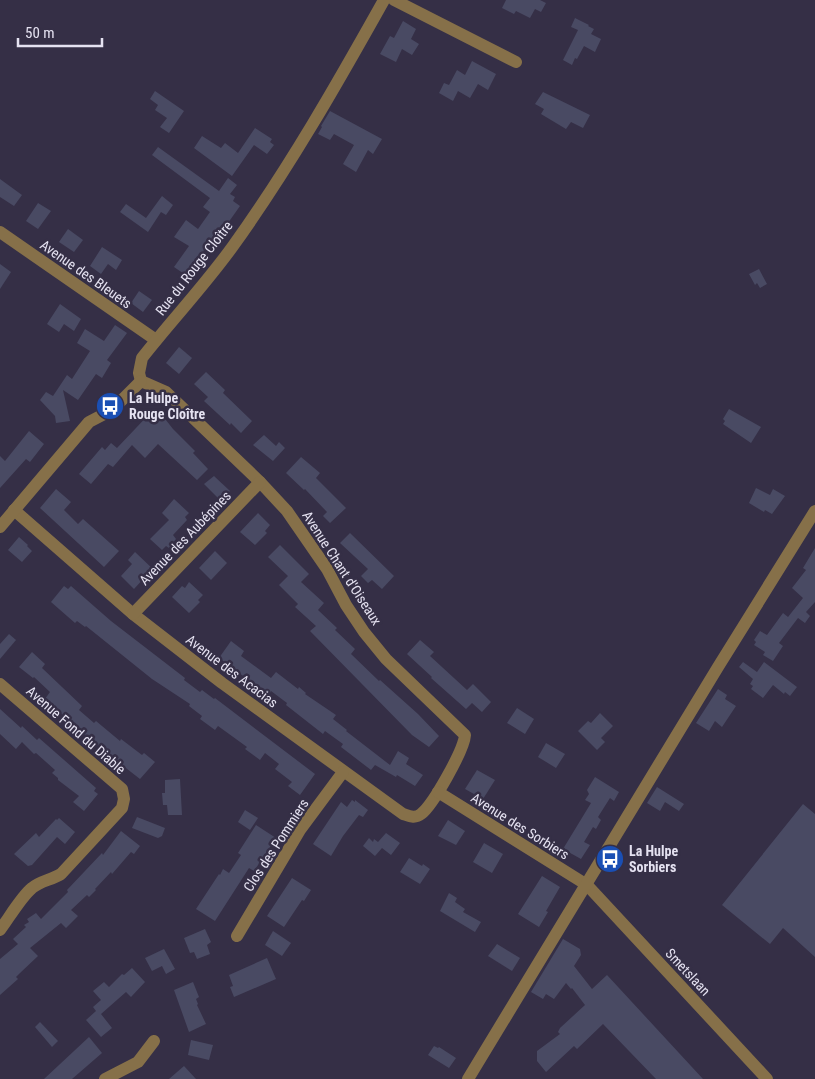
<svg xmlns="http://www.w3.org/2000/svg" width="815" height="1079" font-family="'Roboto Condensed',sans-serif">
<rect width="100%" height="100%" fill="#352f46"/>
<g fill="#494a63">
<path d="M506,0H540L546,3L541,12L535,9L530,18L516,11L514,14L502,8Z"/>
<path d="M575,18L589,25L588,26L594,29L591,34L601,39L595,52L584,46L577,59L575,58L572,65L563,60L578,30L571,27Z"/>
<path d="M403,21L416,29L411,39L419,44L412,55L402,49L396,62L380,54L390,36L394,38Z"/>
<path d="M472,61L496,74L488,90L478,84L470,98L458,91L453,101L439,93L444,83L449,85L457,70L465,75Z"/>
<path d="M155,91L184,111L169,133L160,127L167,118L155,110L158,105L150,99Z"/>
<path d="M543,92L590,115L583,128L571,122L566,129L541,114L544,109L535,104Z"/>
<path d="M330,111L382,139L373,154L368,150L356,172L343,164L354,145L334,134L330,140L318,134L322,127L321,126Z"/>
<path d="M255,128L272,139L270,142L274,145L267,154L254,145L232,176L194,148L202,136L221,148L225,143L238,153Z"/>
<path d="M158,147L219,191L228,178L237,185L230,194L235,197L233,201L240,206L223,230L220,227L198,259L204,264L193,280L174,267L189,246L174,237L186,220L198,229L210,212L203,207L210,198L152,155Z"/>
<path d="M0,179L22,195L14,206L0,197Z"/>
<path d="M162,196L173,205L166,215L161,212L148,232L120,212L126,204L146,218Z"/>
<path d="M38,203L51,211L38,229L26,221Z"/>
<path d="M68,229L83,240L74,252L59,242Z"/>
<path d="M102,247L122,260L116,270L108,264L101,274L90,266Z"/>
<path d="M0,264L11,272L0,289Z"/>
<path d="M759,269L767,284L760,288L757,283L755,285L749,274Z"/>
<path d="M139,291L152,300L143,312L131,303Z"/>
<path d="M60,304L81,319L74,331L64,324L59,332L47,324Z"/>
<path d="M115,325L127,333L107,360L111,363L102,378L96,374L78,400L63,390L70,421L56,423L55,416L40,400L46,392L53,396L67,375L72,379L90,351L77,343L85,329L104,341Z"/>
<path d="M179,347L192,358L179,374L166,363Z"/>
<path d="M206,372L225,390L223,393L252,421L241,433L231,423L230,425L204,401L208,397L194,384Z"/>
<path d="M154,409L162,415L173,429L195,451L193,453L208,469L197,480L158,444L145,458L132,445L113,467L108,464L91,484L79,474L102,447L105,450L111,443L117,448Z"/>
<path d="M729,409L761,427L751,443L723,424L725,421L723,419Z"/>
<path d="M29,431L44,444L30,462L26,459L0,488V456L5,461Z"/>
<path d="M264,435L276,446L279,442L285,448L273,461L253,445Z"/>
<path d="M301,457L320,473L316,478L346,508L330,523L323,516L327,512L305,489L304,490L286,473Z"/>
<path d="M214,476L230,491L221,501L204,484Z"/>
<path d="M756,488L770,495L773,489L785,496L772,514L765,510L764,512L749,503Z"/>
<path d="M56,489L71,502L64,510L78,524L83,519L119,551L104,567L40,508Z"/>
<path d="M174,499L189,513L185,517L187,520L173,535L176,539L169,548L166,546L162,550L150,539L169,520L162,513Z"/>
<path d="M258,513L270,525L265,531L267,533L255,545L240,532Z"/>
<path d="M350,533L394,576L382,589L372,580L368,583L361,576L368,569L340,543Z"/>
<path d="M19,537L28,545L27,546L32,551L22,562L8,550Z"/>
<path d="M280,545L309,574L301,582L324,603L318,610L337,628L335,630L355,649L351,654L379,681L380,680L418,714L439,736L429,747L412,735L310,631L316,626L295,607L298,604L279,585L288,576L268,557Z"/>
<path d="M815,548V602L806,612L810,616L805,623L798,618L779,643L783,646L773,661L763,655L765,652L754,645L756,642L754,640L760,631L767,635L783,613L788,617L803,598L792,588L806,570L803,568Z"/>
<path d="M215,551L227,563L211,580L199,568Z"/>
<path d="M135,552L155,571L147,579L145,577L134,589L121,576L132,564L128,560Z"/>
<path d="M189,582L203,595L198,600L200,602L189,613L172,597L182,586L185,588Z"/>
<path d="M64,586L68,589L71,586L111,621L185,678L184,680L200,692L202,690L214,699L215,698L315,774L300,795L288,786L292,782L275,769L279,764L265,753L260,760L245,749L247,747L218,726L215,730L200,719L202,716L189,706L190,704L152,679L86,626L85,627L77,621L75,623L51,602Z"/>
<path d="M9,634L16,640L0,659V644Z"/>
<path d="M420,640L434,652L430,656L467,690L473,684L491,702L482,712L472,703L466,709L431,678L432,677L407,654Z"/>
<path d="M231,641L244,651L241,656L271,678L276,672L298,689L299,687L306,693L305,694L336,715L333,719L347,730L346,731L390,765L398,751L409,758L406,764L423,775L415,786L397,775L396,777L375,765L371,770L341,747L343,744L325,731L323,734L286,705L287,703L271,691L269,695L219,658Z"/>
<path d="M32,652L45,664L42,668L82,706L79,710L94,723L96,721L120,741L121,739L142,755L144,753L155,762L140,779L91,741L45,699L50,692L34,677L33,678L19,667Z"/>
<path d="M743,662L757,672L764,662L797,687L790,696L785,692L784,694L773,685L763,698L751,689L753,686L750,684L753,679L739,667Z"/>
<path d="M718,689L727,695L725,699L736,706L722,727L715,721L709,731L696,723Z"/>
<path d="M517,708L534,719L525,734L507,723Z"/>
<path d="M0,709L21,728L22,726L37,740L39,738L96,788L94,791L98,794L84,811L73,802L79,796L58,780V778L52,773L55,770L36,753L34,754L22,742L16,749L0,734Z"/>
<path d="M600,713L613,726L601,738L605,742L597,750L578,731L588,721L591,723Z"/>
<path d="M546,743L565,754L556,768L538,757Z"/>
<path d="M477,770L495,780L483,799L465,789Z"/>
<path d="M595,777L619,792L614,801L610,798L598,817L601,820L596,829L593,827L584,842L590,845L581,859L563,849L591,803L585,800L589,794L587,790Z"/>
<path d="M180,779L182,815H168L167,805H163L162,793H165V780Z"/>
<path d="M657,787L684,804L679,811L665,802L660,811L647,803Z"/>
<path d="M352,800L355,802V800L368,810L363,817L359,815L343,836L331,856L313,844L341,802L347,807Z"/>
<path d="M803,804L815,814V957L783,928L770,944L722,905Z"/>
<path d="M245,810L258,818L250,830L238,822Z"/>
<path d="M137,817L165,828L162,836L158,838L132,828Z"/>
<path d="M59,818L75,832L65,844L57,837L32,865L28,866L14,854L36,833L39,837L56,819L57,820Z"/>
<path d="M448,820L465,831L456,845L438,836Z"/>
<path d="M256,825L276,838L254,871L249,868L215,921L196,909L219,874L220,875L223,869L229,873L241,855L238,853Z"/>
<path d="M121,831L140,846L134,854L131,852L112,874L111,872L95,889L96,890L89,897L87,895L71,910L78,916L66,928L61,923L30,948L38,956L20,973L16,977L18,979L0,995V959L18,944L13,939L26,927L24,925L29,922L27,919L36,913L41,919L68,892L67,890L102,853L103,855Z"/>
<path d="M386,833L400,843L391,855L382,848L375,856L363,846L369,838L373,842L374,839L378,842Z"/>
<path d="M484,843L503,854L492,873L473,862Z"/>
<path d="M409,858L422,866L423,864L430,869L420,884L400,872Z"/>
<path d="M542,876L560,887L546,911L548,912L539,927L518,914Z"/>
<path d="M292,878L311,890L304,901L302,900L284,927L267,916Z"/>
<path d="M449,893L457,898L455,902L465,909L463,912L481,922L475,932L440,911Z"/>
<path d="M205,929L211,942L207,945L210,954L197,959L194,952L190,953L184,938Z"/>
<path d="M273,931L291,943L282,956L265,945Z"/>
<path d="M563,939L580,949L581,955L574,966L592,989L607,975L703,1079H656L603,1024L577,1049L574,1046L546,1072L537,1061V1051L560,1034L558,1032L560,1028L585,1005L572,988L571,989L566,983L554,999L546,994L543,999L531,992Z"/>
<path d="M497,944L520,958L512,971L488,956Z"/>
<path d="M164,949L175,969L166,974L162,966L152,971L145,958Z"/>
<path d="M267,958L276,979L234,997L230,987L233,986L229,975Z"/>
<path d="M132,968L145,982L131,997L126,992L101,1014L112,1028L101,1037L86,1020L96,1011L93,1007L101,1000L93,991L104,982L109,987L122,974L124,975Z"/>
<path d="M193,982L199,997L196,999L198,1004L197,1005L206,1024L189,1032L174,990Z"/>
<path d="M40,1022L58,1041L52,1047L35,1027Z"/>
<path d="M89,1037L102,1053L72,1079H44Z"/>
<path d="M191,1040L213,1045L209,1060L188,1055Z"/>
<path d="M434,1046L438,1048L439,1047L456,1058L449,1068L428,1055Z"/>
<path d="M184,1066L196,1079H169Z"/>
</g>
<g fill="none" stroke-linecap="round" stroke-linejoin="round">
<g stroke="#867049" stroke-width="12">
<path d="M394,0L516,62"/>
<path d="M0,232L156,340"/>
<path d="M141,381L139,373L142,358C171,321 205,285 233,246C289,168 337,84 384,0"/>
<path d="M14,510L133,614L222,683L403,814C409,816 415,819 421,814C433,805 464,750 465,735L386,659L364,632L346,605L327,569L287,511L260,482L166,392L141,381"/>
<path d="M0,527L89,422L112,410L141,381"/>
<path d="M133,614L260,482"/>
<path d="M0,684L122,789L124,799L122,808L61,874C51,880 40,881 32,888C21,897 9,918 0,930"/>
<path d="M438,792L587,885L767,1079"/>
<path d="M237,936L300,830L343,772"/>
<path d="M105,1079L138,1062L154,1041"/>
<path d="M468,1079L718,667L815,511"/>
</g>
</g>
<defs>
<symbol id="bus-disc" viewBox="-11 -11 22 22"><circle r="9.5" fill="#1a4fb4" stroke="#352f46"/><path d="M-5-6H5V4H4V6H2V4H-2V6H-4V4H-5ZM-3.5-4V0h7V-4ZM-3.5 1.2v1.5H-2V1.2ZM2 1.2v1.5H3.5V1.2Z" fill="#fff"/></symbol>
</defs>
<g fill-rule="evenodd">
<use href="#bus-disc" x="94" y="390" width="32" height="32"/>
<use href="#bus-disc" x="594" y="843" width="32" height="32"/>
</g>
<g text-anchor="middle" stroke-width="5" stroke-linejoin="round" paint-order="stroke">
<g font-size="14" fill="#e5e2f1" stroke="#352f46">
<text transform="translate(194 268) rotate(-52)" y="5">Rue du Rouge Cloître</text>
<text transform="translate(86 274) rotate(35)" y="5">Avenue des Bleuets</text>
<text transform="translate(185 538) rotate(-46)" y="5">Avenue des Aubépines</text>
<text transform="translate(342 568) rotate(57)" y="5">Avenue Chant d'Oiseaux</text>
<text transform="translate(232 671) rotate(37)" y="5">Avenue des Acacias</text>
<text transform="translate(76 730) rotate(41)" y="5">Avenue Fond du Diable</text>
<text transform="translate(520 826) rotate(32)" y="5">Avenue des Sorbiers</text>
<text transform="translate(276 845) rotate(-57)" y="5">Clos des Pommiers</text>
<text transform="translate(688 972) rotate(47)" y="5">Smetslaan</text>
</g>
<g font-size="14" font-weight="bold" fill="#e5e2f1" stroke="#352f46" text-anchor="start">
<text x="129" y="403">La Hulpe<tspan x="129" dy="16">Rouge Cloître</tspan></text>
<text x="629" y="856">La Hulpe<tspan x="629" dy="16">Sorbiers</tspan></text>
</g>
</g>
<path d="M18 38v8h84v-8" fill="none" stroke="#e5e2f1" stroke-width="2.5"/>
<text x="25" y="38" font-size="15" fill="#e5e2f1" stroke="#352f46" stroke-width="4" paint-order="stroke">50 m</text>
</svg>
